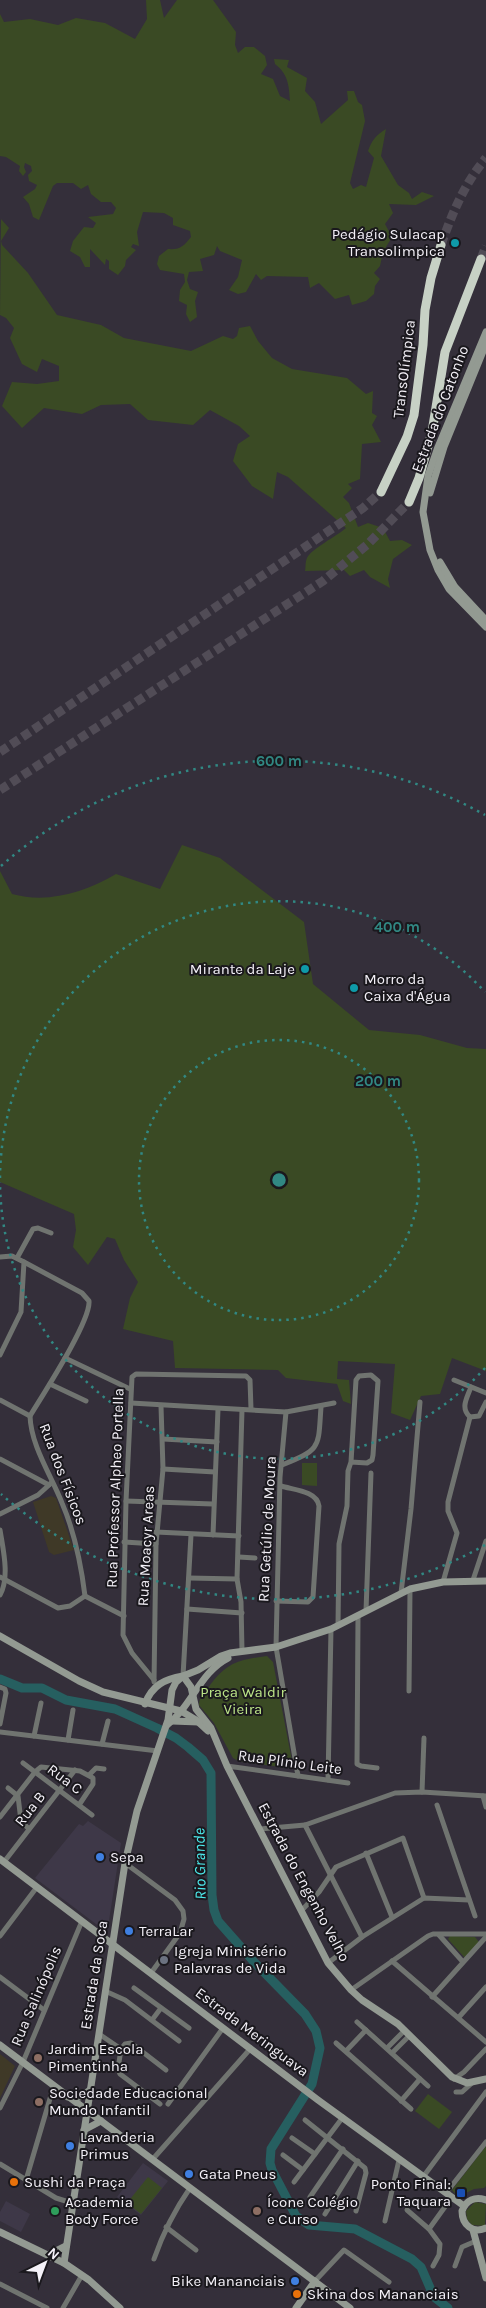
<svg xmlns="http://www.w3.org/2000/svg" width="486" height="2308" font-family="Karla,sans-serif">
<rect width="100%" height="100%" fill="#342f3a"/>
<g fill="#3e3848">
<path d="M88,1821L121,1843L108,1927L104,1930L35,1878L79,1824L83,1826Z"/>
<path d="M143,2163L168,2181L141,2215L117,2197Z"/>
<path d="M6,2201L30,2214L21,2232L0,2221V2212Z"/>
</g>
<g fill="#3f3927">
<path d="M51,1496L56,1498L74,1550L54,1555L49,1552L33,1502Z"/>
<path d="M0,2054L15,2066L0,2098Z"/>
</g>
<g fill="#3a4a24">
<path d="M146,0H160L164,18L177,0H213L236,32L235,45L238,53L245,47H254L265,56L267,65L261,74L273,79L280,96L290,101C289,85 288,74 275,64L274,59L289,60L287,67L307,78L305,91L315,102L321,124L348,100L347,91H354L358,102L362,105L365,121L350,183L353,189L361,185L366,187L374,158L368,151C372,140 376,135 386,129L381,156L398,185L409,193L412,199L422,192L434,196L416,205L389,204L393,213L385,224L392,237L383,252L380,266L374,273L380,279L375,286L374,294L366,301L352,305L349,295L335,299L319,283L310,288L308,277L267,276L261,280L256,274L246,292L238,294L229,290L238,277L242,260L220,251L217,246L214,255L200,259L203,271L189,272L187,280L190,289L198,292L195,301L197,317L190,322L186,314L187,305L179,301L180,290L185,282L184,274L160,270L157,264L159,256L168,249C180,250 184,246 191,237L190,231L173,225V218L164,213L143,212L137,232L139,246L133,244L131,247L136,250L126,260L125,266L118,275L109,269V261L106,259L105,265L90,249V267H85L80,257L70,251L73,241L84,227L93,228L96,223L88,217L113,214L116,208L111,202H101L91,194L88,185L81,189L73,183H57L53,186L39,220L33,217L29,204L23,197L35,189L37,185L29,181L28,175L32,171L31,166L25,163L24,167L26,172L23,176L19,171L20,166L6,157L0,156V14L4,22L30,19L58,25L76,18L105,23L135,39L147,19Z"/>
<path d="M1,219L9,228L1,241L2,245L28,273L57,315L101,325L124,338L191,351L223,336L233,339L237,336L239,328L250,326L258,341L272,358L292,369L347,378L366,394L373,391L372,413L377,416L372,425L381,442L362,444L360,479L348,484L352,488L343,497L349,503L358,527L368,523L383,528L390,541L402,540L412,545L393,559L388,579L390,588L370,577L364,570L350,576L344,570L305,571C306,567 305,562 307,558C311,549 337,536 346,528L288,477L277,472L273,499L252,486L233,461L238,444L250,436L239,426L210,410L193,425L148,420L130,404L101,405L82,414L44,408L22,428L2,406L12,382L37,384L59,381V366L42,359L37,372L22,364L10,338L14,328L6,318L0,315Z"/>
<path d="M182,845L220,858L304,922L313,984L369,1030L420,1035L467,1048L486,1049V1371L452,1358L440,1394L421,1396L410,1420L391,1413L395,1364L338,1361L337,1379L349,1380L351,1404L343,1401L337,1384L286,1378L278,1370L175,1368L173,1341L123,1329L130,1298L138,1282L124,1260L115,1239L107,1237L88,1265L73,1247L76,1230L74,1214L0,1182V871L12,894C48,904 85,892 116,874L160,889Z"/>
<path d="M302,1463H317V1486L302,1485Z"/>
<path d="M267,1656L273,1662L292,1761L287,1768L238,1761L233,1758L214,1723L199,1705C199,1698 203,1694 208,1688C226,1663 237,1660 267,1656Z"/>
<path d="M450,1936L475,1937L479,1942L465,1958L448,1939Z"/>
<path d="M428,2094L452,2112L439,2129L415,2111Z"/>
<path d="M486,2146V2186L484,2188L474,2189L458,2197L452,2190Z"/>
<path d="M148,2177L162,2188L141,2214L127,2203Z"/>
<path d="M475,2202L486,2204L485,2226L472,2225L467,2219L466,2211Z"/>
</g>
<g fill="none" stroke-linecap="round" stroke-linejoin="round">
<path stroke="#265f60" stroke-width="9" d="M0,1679L22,1688H42L66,1700L115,1709L157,1728L176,1738L188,1747L203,1760L211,1773L212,1895L214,1910L218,1921L255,1963L305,2014L316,2031L320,2048L312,2084L271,2149L270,2163L272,2170L296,2216L309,2225L355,2229L412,2259L421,2267L434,2297L448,2308"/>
<g stroke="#514c56" stroke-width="9" stroke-dasharray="9 4.5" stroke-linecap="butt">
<path d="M441,245C452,214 464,184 486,158"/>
<path d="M481,259L486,246"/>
<path d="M0,752L363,508L381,492"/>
<path d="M0,790L323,581L368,544L409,502"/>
</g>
<g stroke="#707470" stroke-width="5">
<path d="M0,1257L12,1256L24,1262L21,1312L0,1355"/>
<path d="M17,1258L33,1229L38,1228L51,1233"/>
<path d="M24,1262L82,1293L89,1301C91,1321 42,1396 30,1416C31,1446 51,1475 62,1503C75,1533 81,1564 85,1596"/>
<path d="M65,1358L130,1389"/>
<path d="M454,1380L486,1393"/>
<path d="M50,1384L86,1401"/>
<path d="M471,1387C467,1398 460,1408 470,1417L479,1416L486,1402"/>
<path d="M0,1400L30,1416"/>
<path d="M131,1403L286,1412L334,1403"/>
<path d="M242,1410L237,1579L241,1602L242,1651"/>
<path d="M286,1412L280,1477L276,1647L298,1776"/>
<path d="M163,1439L217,1442"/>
<path d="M0,1459L49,1485L52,1482"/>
<path d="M282,1465C322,1449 318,1448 321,1407"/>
<path d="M163,1469L215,1472"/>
<path d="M126,1501L213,1504"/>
<path d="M0,1514L38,1495L49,1485"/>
<path d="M0,1530C3,1549 10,1577 0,1595"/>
<path d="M156,1532L239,1536"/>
<path d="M213,1535L218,1409"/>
<path d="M124,1542L156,1544"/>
<path d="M239,1557L255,1558"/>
<path d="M0,1577L58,1608L70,1606L85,1596L124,1616"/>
<path d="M189,1578L237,1579"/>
<path d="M473,1580L486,1541"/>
<path d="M443,1582L457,1533L448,1511V1502L470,1417"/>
<path d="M401,1593L411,1509L420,1402"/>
<path d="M276,1601L308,1602L313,1597L319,1506C317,1491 294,1490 281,1486"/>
<path d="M187,1609L242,1613"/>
<path d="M366,1611L371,1473"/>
<path d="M358,1617L357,1764L361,1766L377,1768"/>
<path d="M338,1626L339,1544L347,1506L348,1471L351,1462L356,1380L359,1376L371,1375L378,1381L373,1455L372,1460L367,1463L351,1462"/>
<path d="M183,1676L191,1535"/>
<path d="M154,1680L132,1653L123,1635L126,1501L132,1377L136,1374L246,1376L250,1380L251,1409"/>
<path d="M154,1682L156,1544L163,1469L161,1406"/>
<path d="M0,1687L5,1689L6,1693L0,1724"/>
<path d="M409,1691L410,1589"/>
<path d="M0,1732L158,1751"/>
<path d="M34,1736L41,1703"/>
<path d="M68,1740L73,1710"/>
<path d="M102,1744L108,1721"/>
<path d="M23,1763L92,1815"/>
<path d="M227,1766L348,1783"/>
<path d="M89,1775L96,1768L104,1769"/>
<path d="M328,1780L331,1629"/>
<path d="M8,1788L18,1796L21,1821L29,1829"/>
<path d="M422,1792L424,1738"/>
<path d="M483,1796L486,1807"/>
<path d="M437,1805L475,1916"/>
<path d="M0,1817L35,1772L41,1767L80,1771L93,1778V1784L79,1805"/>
<path d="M305,1825L362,1937"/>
<path d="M260,1829L305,1825L395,1793L422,1792L486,1796"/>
<path d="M366,1853L392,1917"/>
<path d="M4,1862L75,1770"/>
<path d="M125,1863L175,1900L183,1911L184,1919L180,1933L151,1973"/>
<path d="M302,1910L319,1892L336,1867L403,1838L424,1898"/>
<path d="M439,1935L463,1962"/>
<path d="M0,1936L37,1887"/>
<path d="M392,1961L486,2042"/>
<path d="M328,1963L362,1937L424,1898L469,1900"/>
<path d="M0,1977L44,2010"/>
<path d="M134,1988L189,2028"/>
<path d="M351,1990L428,1936L433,1934H486"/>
<path d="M105,1991L125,2000L179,2041"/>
<path d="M432,1997L486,1937"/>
<path d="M459,2017L486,1987"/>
<path d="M152,2020L161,2008"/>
<path d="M357,2022L428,2086"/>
<path d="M99,2034L121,2049L118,2069L120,2074L160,2104"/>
<path d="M336,2043L411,2109"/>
<path d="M387,2048L405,2030"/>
<path d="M121,2049L125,2044L131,2043L166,2070"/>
<path d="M346,2051L366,2030"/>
<path d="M392,2053L410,2035"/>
<path d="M454,2079L464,2072L486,2049"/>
<path d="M456,2092H462L472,2083"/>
<path d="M401,2101L420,2079"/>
<path d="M168,2104L223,2028"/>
<path d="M0,2108L23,2062L82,1921"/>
<path d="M305,2120L365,2168L366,2173L356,2211"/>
<path d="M292,2138L315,2154"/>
<path d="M283,2155L303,2170"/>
<path d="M152,2160L251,2048"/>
<path d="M0,2164L56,2198L72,2203"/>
<path d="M423,2177L486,2092"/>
<path d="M26,2180L54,2085"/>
<path d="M294,2182L343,2117"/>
<path d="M446,2193L486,2142"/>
<path d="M310,2197L343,2149"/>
<path d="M407,2210L429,2229L440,2244L439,2255L433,2266"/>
<path d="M325,2214L358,2161"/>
<path d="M385,2221L399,2160"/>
<path d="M166,2227L196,2250"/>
<path d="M429,2229L452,2197"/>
<path d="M154,2259C163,2233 174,2211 190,2188"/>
<path d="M455,2266L462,2247L476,2241"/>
<path d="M315,2281L344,2250L389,2282"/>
<path d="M0,2284L47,2308"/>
<path d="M63,2308L82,2275"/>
</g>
<g stroke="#939a92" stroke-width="7">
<path d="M486,332L438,447L428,476L423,512L430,550L438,570L449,589L486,627"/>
<path d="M430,493L444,447L486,344"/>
<path d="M440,562L455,587L486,620"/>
<path d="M0,1636L79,1681L103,1692L181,1711L196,1720L208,1731"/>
<path d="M145,1704C152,1685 165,1679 183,1676L191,1687L196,1709L211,1728L227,1766L328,1963L351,1990L362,2000L398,2024L452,2077L467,2083L486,2079"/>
<path d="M172,1721L199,1722"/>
<path d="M167,1725C192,1706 200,1672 228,1658"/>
<path d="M0,1859L318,2100L464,2206"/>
<path d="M0,2045L350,2308"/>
<path d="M68,2097H80L90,2090"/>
<path d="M84,2130L101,2121"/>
<path d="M486,2200C475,2196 466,2200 462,2211C462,2225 473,2234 486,2228"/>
<path d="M473,2230L486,2278"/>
<path d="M0,2232L64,2263L89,2280L120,2308"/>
<path d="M48,2255L66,2246"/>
<path d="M64,2263L125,1863L137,1811L168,1720L172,1690L176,1682L183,1676L198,1670L221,1656L230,1653L276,1647L331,1629L410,1589L443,1582L486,1581"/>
<path d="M296,2308L315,2281"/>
</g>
<g stroke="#c7d1c5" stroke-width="9">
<path d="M381,492L407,437L414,415L423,345L425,310L431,278L441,245"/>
<path d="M409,502L419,478L432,432L445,352L481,259"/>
</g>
</g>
<g fill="none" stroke="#318883" stroke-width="2.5" stroke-dasharray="2.5 5">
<circle cx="279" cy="1180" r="140"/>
<path d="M485 1368A279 279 0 0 1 0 1182M0 1178A279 279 0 0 1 485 992"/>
<path d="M485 1545A419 419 0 0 1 1 1494M1 866A419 419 0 0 1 485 815"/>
</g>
<g fill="#0f9aa8" stroke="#1a181d" stroke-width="2">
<circle cx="455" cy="243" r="5"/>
<circle cx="305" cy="969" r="5"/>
<circle cx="354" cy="988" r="5"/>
</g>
<g fill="#3f7fe0" stroke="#1a181d" stroke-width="2">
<circle cx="100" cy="1857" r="5"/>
<circle cx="129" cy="1931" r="5"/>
<circle cx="70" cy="2146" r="5"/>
<circle cx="189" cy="2174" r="5"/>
<circle cx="295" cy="2281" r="5"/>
</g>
<circle fill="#6b7280" stroke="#1a181d" stroke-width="2" cx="164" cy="1960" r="5"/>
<g fill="#8d6e63" stroke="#1a181d" stroke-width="2">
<circle cx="38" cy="2058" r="5"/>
<circle cx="39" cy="2102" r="5"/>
<circle cx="257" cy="2211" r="5"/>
</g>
<g fill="#e8710a" stroke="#1a181d" stroke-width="2">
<circle cx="14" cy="2182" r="5"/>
<circle cx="297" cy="2294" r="5"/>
</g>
<rect fill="#1a4fb4" stroke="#1a181d" stroke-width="2" x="456" y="2188" width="10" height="10" rx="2.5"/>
<circle fill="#2e9e5b" stroke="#1a181d" stroke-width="2" cx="55" cy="2211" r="5"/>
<g text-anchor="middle" stroke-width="4" stroke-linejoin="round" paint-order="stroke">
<g font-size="15" fill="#f4f1f8" stroke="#1a181d" text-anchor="start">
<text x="445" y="239" text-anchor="end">Pedágio Sulacap<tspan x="445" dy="17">Transolimpica</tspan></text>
<text x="295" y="974" text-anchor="end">Mirante da Laje</text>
<text x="364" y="984">Morro da<tspan x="364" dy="17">Caixa d'Água</tspan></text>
<text x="110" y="1862">Sepa</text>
<text x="139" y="1936">TerraLar</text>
<text x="174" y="1956">Igreja Ministério<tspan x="174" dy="17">Palavras de Vida</tspan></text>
<text x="48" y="2054">Jardim Escola<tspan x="48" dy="17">Pimentinha</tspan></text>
<text x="49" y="2098">Sociedade Educacional<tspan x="49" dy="17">Mundo Infantil</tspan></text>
<text x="80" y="2142">Lavanderia<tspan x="80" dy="17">Primus</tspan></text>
<text x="199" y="2179">Gata Pneus</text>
<text x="24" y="2187">Sushi da Praça</text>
<text x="451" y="2189" text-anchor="end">Ponto Final:<tspan x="451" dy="17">Taquara</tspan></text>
<text x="65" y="2207">Academia<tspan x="65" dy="17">Body Force</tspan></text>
<text x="267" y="2207">Ícone Colégio<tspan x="267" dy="17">e Curso</tspan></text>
<text x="285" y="2286" text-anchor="end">Bike Mananciais</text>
<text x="307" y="2299">Skina dos Mananciais</text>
</g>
<g font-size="15" fill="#f4f1f8" stroke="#1a181d">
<text transform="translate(404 369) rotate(-83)" y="5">TransOlímpica</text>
<text transform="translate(440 409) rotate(-69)" y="5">Estrada do Catonho</text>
<text transform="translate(63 1474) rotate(69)" y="5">Rua dos Físicos</text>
<text transform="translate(115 1488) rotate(-88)" y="5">Rua Professor Alpheo Portella</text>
<text transform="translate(267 1529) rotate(-87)" y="5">Rua Getúlio de Moura</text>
<text transform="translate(146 1546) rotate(-87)" y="5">Rua Moacyr Areas</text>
<text transform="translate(290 1762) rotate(8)" y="5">Rua Plínio Leite</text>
<text transform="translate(65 1779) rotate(37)" y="5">Rua C</text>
<text transform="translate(30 1809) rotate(-52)" y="5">Rua B</text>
<text transform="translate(304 1882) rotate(62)" y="5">Estrada do Engenho Velho</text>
<text transform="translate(94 1975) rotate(-81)" y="5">Estrada da Soca</text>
<text transform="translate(36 1996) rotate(-67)" y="5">Rua Salinópolis</text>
<text transform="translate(252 2032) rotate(37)" y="5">Estrada Meringuava</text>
</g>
<g font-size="15" fill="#bce588" stroke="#1a181d">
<text x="243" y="1697">Praça Waldir<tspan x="243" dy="17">Vieira</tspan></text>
</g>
<g font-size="16" font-style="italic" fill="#4ceaec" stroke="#1a181d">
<text transform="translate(199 1864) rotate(-91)" y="6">Rio Grande</text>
</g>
</g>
<circle cx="279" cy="1180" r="8" fill="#318883" stroke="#1a181d" stroke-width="2.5"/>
<g font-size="15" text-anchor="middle" font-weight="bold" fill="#318883" stroke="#1a181d" stroke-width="4" stroke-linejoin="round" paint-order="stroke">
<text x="279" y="766">600 m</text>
<text x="397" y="932">400 m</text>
<text x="378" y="1086">200 m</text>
</g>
<g transform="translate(45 2263) rotate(42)" stroke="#1a181d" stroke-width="4" paint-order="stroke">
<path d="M0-4L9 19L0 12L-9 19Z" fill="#f4f1f8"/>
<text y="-8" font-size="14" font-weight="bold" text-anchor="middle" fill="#f4f1f8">N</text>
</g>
</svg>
